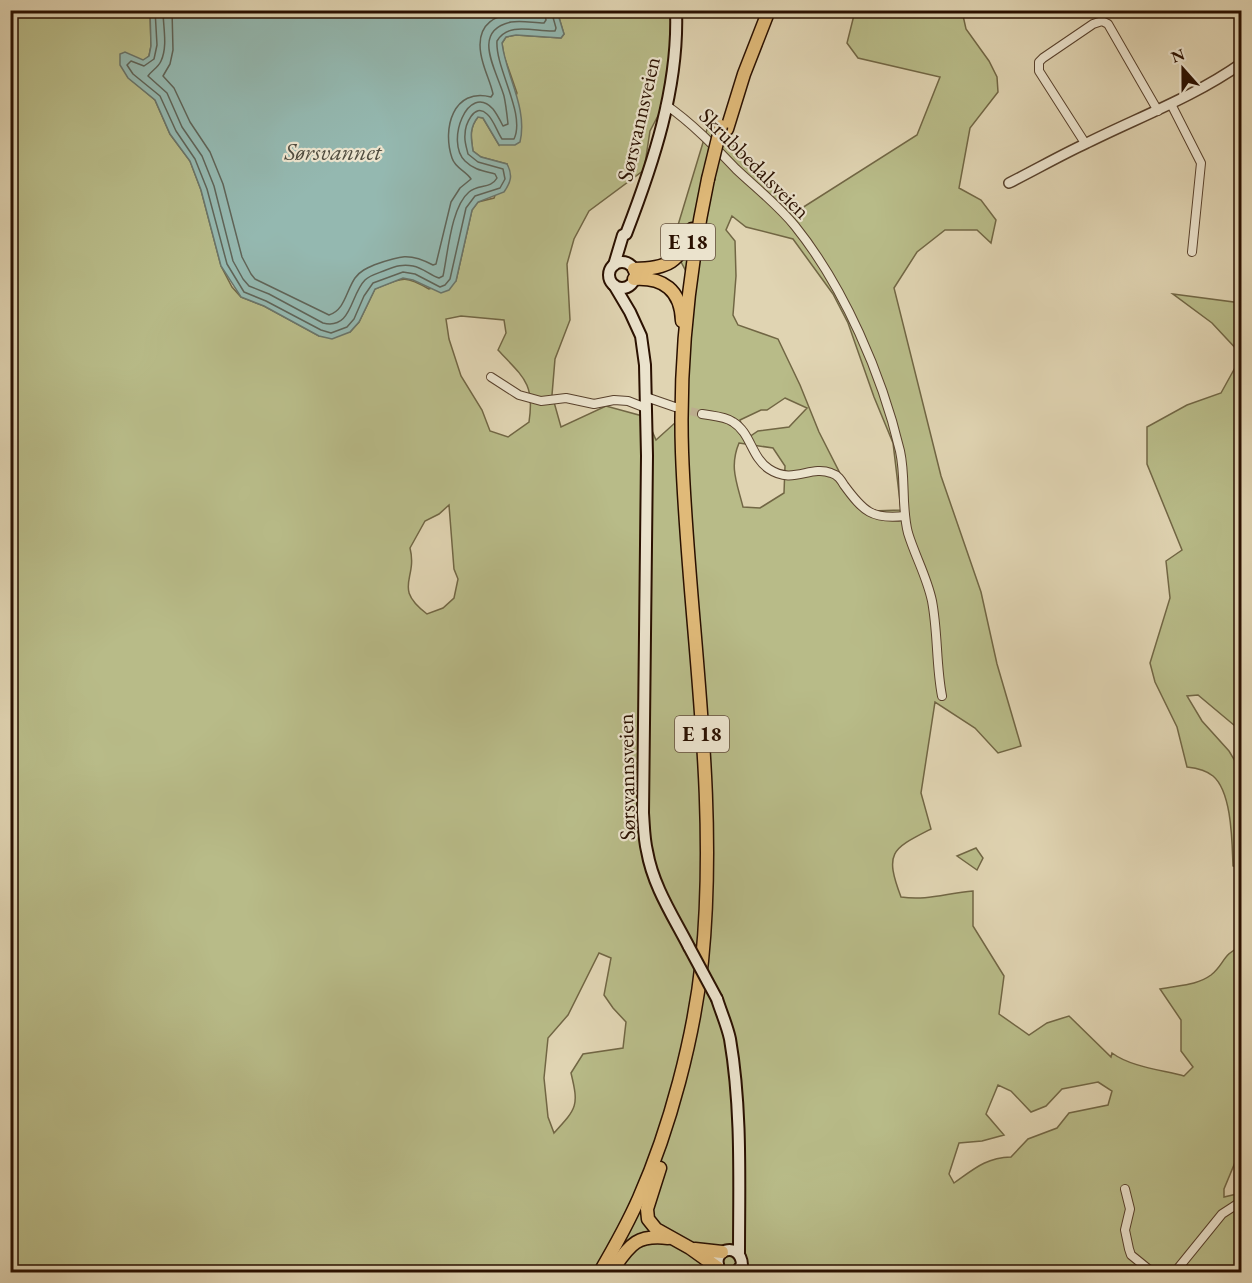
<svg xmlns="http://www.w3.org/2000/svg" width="1252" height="1283" font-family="'EB Garamond',serif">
<rect width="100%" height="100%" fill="#e0d4b2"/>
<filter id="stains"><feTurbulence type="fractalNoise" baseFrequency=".00333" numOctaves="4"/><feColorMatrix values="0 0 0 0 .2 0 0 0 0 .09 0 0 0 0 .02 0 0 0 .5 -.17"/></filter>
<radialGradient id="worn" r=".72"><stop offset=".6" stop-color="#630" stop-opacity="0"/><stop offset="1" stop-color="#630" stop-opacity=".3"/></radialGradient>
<g fill="#b8bb88" stroke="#716644" stroke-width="1.5" fill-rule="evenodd">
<path d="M10,11H150L151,46L149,56L129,78L155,100L170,134L190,161L201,190L221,266L232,287L241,297L264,306L319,336L350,332L359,322L375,289C402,278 403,274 429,289L456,281L472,210L478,202L494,198L507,164L481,157L473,151C471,138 469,128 478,117L483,118L499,145L517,93L504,56L502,43L506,37L516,35L561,38L564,34L557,11H673L671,91L650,131L644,170L589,211L574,239L567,264L570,320L555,359L552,395L561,427L606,406L646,417L656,440L676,422L689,277L672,245L708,126L735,147L802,208L917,135L940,77L858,58L847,43L855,11H962L966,29L989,61L997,77L998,92L970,128L959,188L981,200L996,220L991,243L977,230H945L917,252L894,288L941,476L981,592L997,664L1021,746L998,753L975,728L935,702L921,793L931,829C892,849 884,852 901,897C927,901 947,893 973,891V926L1004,976L999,1014L1029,1035L1047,1023L1069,1016L1111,1057L1112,1053C1131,1067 1162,1070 1184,1076L1193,1067L1181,1051V1020L1160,989C1178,985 1196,986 1211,975C1224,965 1223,953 1241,947V1148L1224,1189V1197L1241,1193V1272H11ZM732,216L746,227L793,239L833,294L848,323L874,397L893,443L901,510L871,511L847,487L819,432L800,385L778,339L738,325L733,315L736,276L735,241L726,230ZM461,316L504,320L506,333L498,350C523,377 535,383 529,422L508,437L490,431L482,410L461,376L449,339L446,319ZM785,398L807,408L789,427L758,431L746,439L740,420L761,410H767ZM739,443L773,448L785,466L784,493L760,508L743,507C737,483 729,467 739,443ZM449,505L454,569L458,579L454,598L443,608L427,614C392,587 418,580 410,548L425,521L439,514ZM599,953L611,958L604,995L613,1008L626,1022L623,1048L583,1054L571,1073C579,1106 577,1108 554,1133L548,1117L544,1078L548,1038L568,1015ZM1098,1082L1112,1091L1108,1105L1069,1113L1057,1128L1028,1139L1011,1157C985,1158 974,1169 954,1183L949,1174L959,1143L982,1141L1004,1135L986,1114L998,1085L1011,1091L1031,1112L1046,1106L1062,1089Z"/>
<path d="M1173,294L1241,303V354L1212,323Z"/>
<path d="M1241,357V731L1198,695L1187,696L1202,721L1229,751L1241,771V868L1233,866C1232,842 1232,792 1213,776C1206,770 1196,768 1187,767L1177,727L1155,682L1150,663L1170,598L1166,561L1182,550L1147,464V427L1187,405L1221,393Z"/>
<path d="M976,848L983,858L977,870L957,856Z"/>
</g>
<path fill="#94b8b0" stroke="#6a756a" stroke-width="1.5" d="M150,11H557L564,34L561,38L516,35L506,37L502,43C506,76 528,108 520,142L515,145H499L483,118L478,117C469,128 471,138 473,151L481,157L507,164C513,175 511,182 504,192L478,202L472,210L456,281L449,290L441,293L413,280L403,278L375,289L359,322L350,332L332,339L319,336L264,306L241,297L221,266L201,190L190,161L170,134L155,100L128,78L120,65V54L125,52L143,60L149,56L151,46Z"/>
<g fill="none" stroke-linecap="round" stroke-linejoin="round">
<g stroke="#5f6458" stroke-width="1.5">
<path d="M155,10L157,45L154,59L144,66L131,61L127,65L133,74L160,96L176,131L195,159L207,189L227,264L244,292L266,301L321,330L331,333L347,327L354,319L364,296L373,283L403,272L415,274L440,287L445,285L450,279L466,208L475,196L500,188L505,179L503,169L478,162L468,154C467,149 464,141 465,135C465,125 474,102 487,114C494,120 497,132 502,139H514C526,114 495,68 497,41C509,21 535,32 555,31L556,28L551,10"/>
<path d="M163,10C163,27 168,46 161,61C158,68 151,71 148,76L167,93L182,127L202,156L214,186L233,261L243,279L249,286L269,294L323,323C352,330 350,295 365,280C370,275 379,273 386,270C396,266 403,264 413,266C423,268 430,275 439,278L443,276C448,253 451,207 469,192C478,184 491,189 497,178L495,174C484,171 474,170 465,161C445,142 468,82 493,109C497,114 500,120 503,126L508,124C507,115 506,105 504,96C497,71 470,31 511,22C522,20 534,23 544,23L546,20L544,10"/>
<path d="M172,10L173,50L170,64L163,76L174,88L190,122L210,152L223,184L242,257L251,274L255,279L329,315C345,310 346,291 355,278C360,271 367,268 374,265C399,256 409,252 433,265L436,264L451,202L460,188L471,179C466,171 455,168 452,158C442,129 453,87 491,97L493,94C491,84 486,74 483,63C471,22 497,11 532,13L535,10"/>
</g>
<path stroke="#bcad8e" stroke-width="8" stroke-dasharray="8 4" stroke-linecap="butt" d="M679,408L702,414"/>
<defs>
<g id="minor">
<path d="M1236,10L1242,18"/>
<path d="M1171,104L1201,163L1192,252"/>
<path d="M666,105C692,123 714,146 736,169C755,187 778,205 795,226C844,287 882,375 900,451C906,478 901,506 908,533C915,556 927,577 932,601C938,633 936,665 942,696"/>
<path d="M1085,143L1039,71V62L1043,58L1093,24L1102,21L1108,24L1158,111"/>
<path d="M491,377L519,395L541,401L566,398L594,404L614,400L628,401L646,408"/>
<path d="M646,397L675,407"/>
<path d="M702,414C712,416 724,416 733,422C751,433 751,457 769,469C793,485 810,465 831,473C838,475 841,480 844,485C863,511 872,520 905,516"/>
<path d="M1125,1189L1130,1209L1125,1230L1129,1249L1131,1255L1152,1272"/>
<path d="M1175,1272L1222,1214L1242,1201"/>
</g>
<path id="tertiary" d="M1009,183C1035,170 1061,155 1087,143C1139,117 1194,97 1242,63"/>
<g id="secondary">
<circle cx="622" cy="275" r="13"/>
<path d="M614,265L623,235L626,234C653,164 679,87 676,10"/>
<path d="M614,285L630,312L641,336L645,365L647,456L643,813C644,826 644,839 647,851C653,886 673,916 689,947"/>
<path d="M717,999C721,1012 727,1025 730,1039C742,1109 739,1183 739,1254"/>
<path d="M721,1272C707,1249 741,1240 742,1265L736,1272"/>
</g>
<g id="trunk">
<path d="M727,129L744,74L769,10"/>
<path d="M634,269C667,269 681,262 692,229"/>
<path d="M634,279C663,277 681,290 682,321"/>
<path d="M660,1168L647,1209L648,1219L656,1229L690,1248L718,1268"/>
<path d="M695,1249L722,1252"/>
<path d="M600,1272C614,1248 628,1223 639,1198C670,1128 694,1037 702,961C719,791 688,621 682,452C679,361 689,269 708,179"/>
<path d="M611,1272C629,1247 634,1234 668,1238"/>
</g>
</defs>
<use href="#minor" stroke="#58412c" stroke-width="10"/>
<use href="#tertiary" stroke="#58412c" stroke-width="12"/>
<use href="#secondary" stroke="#2a1000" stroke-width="14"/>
<use href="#trunk" stroke="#2a1000" stroke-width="15"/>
<use href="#minor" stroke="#ebe3cd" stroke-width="8"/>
<use href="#tertiary" stroke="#ebe3cd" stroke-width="9"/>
<use href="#secondary" stroke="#ebe3cd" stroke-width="10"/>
<use href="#trunk" stroke="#e0ba79" stroke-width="12"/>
<defs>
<path id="secondary-bridge" d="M689,947L717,999"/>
<path id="trunk-bridge" d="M708,179L721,126"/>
</defs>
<use href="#secondary-bridge" stroke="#2a1000" stroke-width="14" stroke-linecap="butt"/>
<use href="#trunk-bridge" stroke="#2a1000" stroke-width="15" stroke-linecap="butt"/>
<use href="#secondary-bridge" stroke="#ebe3cd" stroke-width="10"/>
<use href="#trunk-bridge" stroke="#e0ba79" stroke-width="12"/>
</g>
<g text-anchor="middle" stroke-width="4.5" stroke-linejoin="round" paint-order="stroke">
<g fill="#ebe3cd" stroke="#644f3e" stroke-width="1.5">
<rect x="661" y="224" width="54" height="36" rx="4.5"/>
<rect x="675" y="716" width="54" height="36" rx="4.5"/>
</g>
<g font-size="21" font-weight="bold" fill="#2a1000">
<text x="688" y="249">E 18</text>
<text x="702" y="741">E 18</text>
</g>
<g font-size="22" fill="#2a1000" stroke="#ebe3cd">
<text transform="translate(638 119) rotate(-77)" y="8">Sørsvannsveien</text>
<text transform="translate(755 163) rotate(45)" y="8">Skrubbedalsveien</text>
<text transform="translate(626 777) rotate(-91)" y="8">Sørsvannsveien</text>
</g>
<g font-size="24" font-style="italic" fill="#4f4b3e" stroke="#ebe3cd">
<text x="333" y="160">Sørsvannet</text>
</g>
</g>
<rect width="1252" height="1283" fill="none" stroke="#e0d4b2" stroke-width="36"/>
<rect x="12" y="12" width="1228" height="1259" fill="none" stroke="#2a1000" stroke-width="3"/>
<rect x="18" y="18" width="1216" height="1247" fill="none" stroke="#2a1000" stroke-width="1.5"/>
<g transform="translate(1183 69) rotate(339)" stroke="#ebe3cd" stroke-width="4.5" paint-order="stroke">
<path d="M0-4.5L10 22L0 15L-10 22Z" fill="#2a1000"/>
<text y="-9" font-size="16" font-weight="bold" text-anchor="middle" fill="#2a1000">N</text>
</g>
<rect width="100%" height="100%" filter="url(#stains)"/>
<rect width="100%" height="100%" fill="url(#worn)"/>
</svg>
